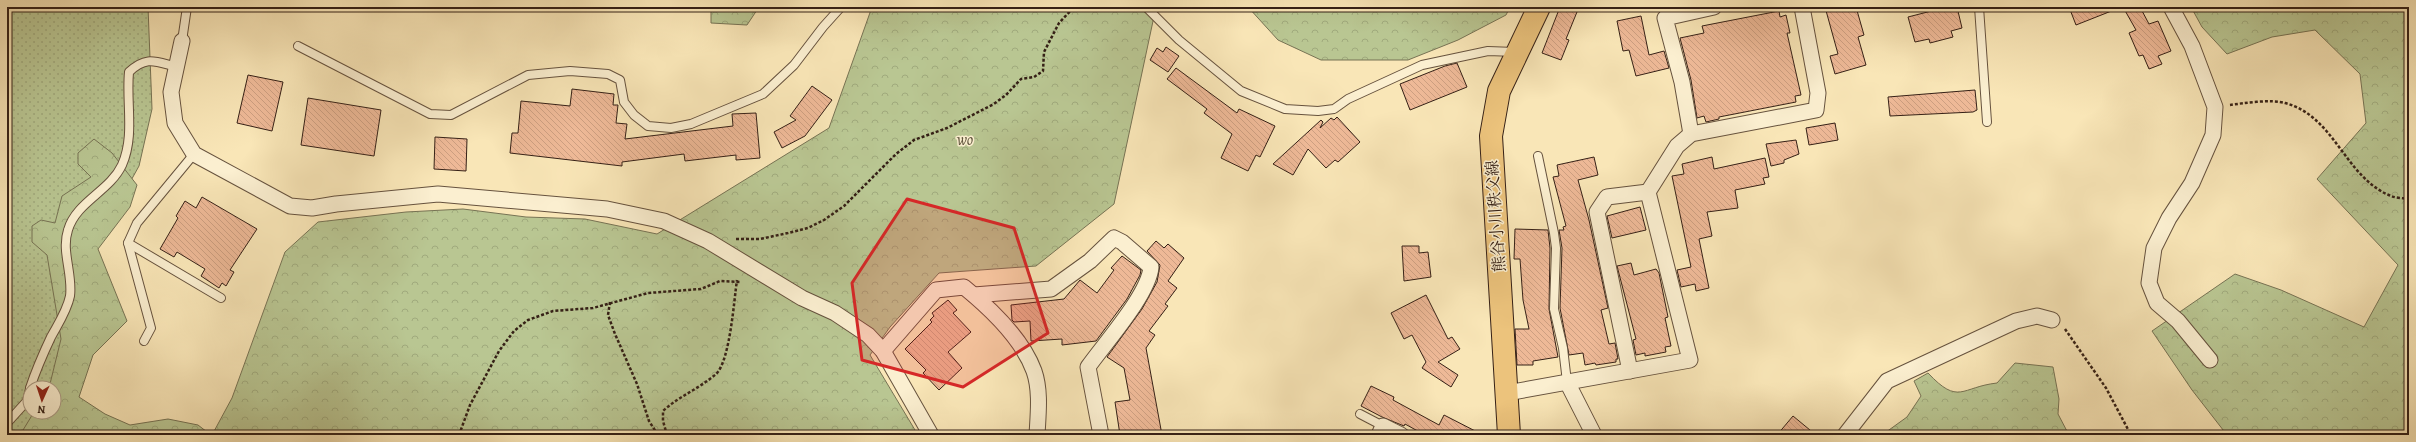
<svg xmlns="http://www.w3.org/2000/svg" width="2416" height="442" font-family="Alegreya,'Noto Serif JP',serif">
<defs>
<pattern id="grass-dots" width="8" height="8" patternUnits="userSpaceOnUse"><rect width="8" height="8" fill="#b9c692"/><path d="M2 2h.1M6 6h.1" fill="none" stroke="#a0aa7d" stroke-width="1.8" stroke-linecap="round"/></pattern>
<pattern id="forest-crowns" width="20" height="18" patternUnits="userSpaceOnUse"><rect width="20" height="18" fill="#b9c692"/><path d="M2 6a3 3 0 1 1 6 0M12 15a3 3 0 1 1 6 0" fill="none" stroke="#a0aa7d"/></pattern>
<pattern id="building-back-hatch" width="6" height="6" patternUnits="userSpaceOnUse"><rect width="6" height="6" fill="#eeb997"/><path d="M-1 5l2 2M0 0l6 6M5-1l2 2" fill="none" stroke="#cd9f81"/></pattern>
</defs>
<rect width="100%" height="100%" fill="#f9e6b7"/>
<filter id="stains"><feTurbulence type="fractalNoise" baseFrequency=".005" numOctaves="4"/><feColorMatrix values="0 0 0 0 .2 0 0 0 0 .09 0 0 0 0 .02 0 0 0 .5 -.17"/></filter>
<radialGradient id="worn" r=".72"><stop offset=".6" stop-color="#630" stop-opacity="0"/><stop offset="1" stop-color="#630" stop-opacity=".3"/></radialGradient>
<path fill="url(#grass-dots)" stroke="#777354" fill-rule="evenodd" d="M7,7H148L152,109L139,166L92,251L53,435H7ZM30,388H54V412H30Z"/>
<g fill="url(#forest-crowns)" stroke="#777354">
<path d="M711,7H759L747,25L711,23Z"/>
<path d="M872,7H1156L1114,204L1036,266L939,273L890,327L870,355L918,435H212L232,398L285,252L318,222L406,212L463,209L526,217L585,219L657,234L829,128Z"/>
<path d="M1248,7H1510L1506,15L1458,40L1408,60H1321L1278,40Z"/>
<path d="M2191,7H2409V435H2227L2192,390L2152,331L2235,274L2281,290L2364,327L2398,265L2317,179L2366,123L2360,74L2315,30L2272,37L2227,54L2202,27Z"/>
<path d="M94,139L112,153L137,185L130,207L98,249L127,321L93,355L79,397L105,414L130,425L168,419L198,425L211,435H20L34,412H54V388H49L61,339L47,255L32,242V226L41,220L55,223L62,196L91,177L78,164V153Z"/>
<path d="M2015,363L2053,367L2059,399L2058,414L2069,435H1882L1907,417L1921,396L1914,381L1928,373C1959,406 1961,387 1997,383Z"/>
</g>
<g fill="url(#building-back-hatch)" stroke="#352016">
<path d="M1560,7H1579L1566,39L1569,40L1561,60L1542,53Z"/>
<path d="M1825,7H1856L1864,35L1858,37L1866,65L1835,74L1830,56L1838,54Z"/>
<path d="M1947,7H1957L1962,28L1951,31L1953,37L1930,43L1929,39L1915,42L1908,17Z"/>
<path d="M2069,7H2119V8L2076,25Z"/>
<path d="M2123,7H2140L2149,24L2158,21L2171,51L2158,56L2162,64L2149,69L2143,55L2139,56L2129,33L2136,30Z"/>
<path d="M1779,11L1780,17L1786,15L1790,33H1787L1801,95L1795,96L1796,102L1719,117V119L1706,122L1704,116L1697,118L1691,80L1680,38L1704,33L1702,26Z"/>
<path d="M1641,16L1649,55L1664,51L1669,68L1636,76L1629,50L1623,51L1617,21Z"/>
<path d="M1166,47L1179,56L1168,72L1150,60L1157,48L1163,52Z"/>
<path d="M1457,63L1467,87L1410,110L1400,84L1445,66Z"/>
<path d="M1176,68L1237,113L1239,109L1275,126L1260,157L1256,155L1248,171L1221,158L1232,134L1204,113L1207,109L1167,79Z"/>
<path d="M248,75L283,82L272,131L237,123Z"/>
<path d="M812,86L832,100L805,136L782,148L774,132L796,120L790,116Z"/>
<path d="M572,89L614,94L613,105H618L616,123L627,124L625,139L733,126L732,114L756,113L760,158L736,160V155L685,161L684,154L622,162V166L510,153L512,133H518L521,101L570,106Z"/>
<path d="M1975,90L1977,110L1973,112L1890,116L1888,97Z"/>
<path d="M308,98L381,110L374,156L301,145Z"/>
<path d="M1337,117L1360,142L1338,162L1335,160L1326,168L1308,149L1293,175L1273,164L1321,120L1323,122L1320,128L1331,118L1334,120Z"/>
<path d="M1835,123L1838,140L1809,145L1806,128Z"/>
<path d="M435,137L467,139L466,171L434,169Z"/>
<path d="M1796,140L1799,154L1784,160V163L1771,166L1766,144Z"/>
<path d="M1594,157L1598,175L1578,180L1589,220L1608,308L1601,310L1609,344L1615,343L1618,359H1616V362L1596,365L1595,363L1585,365L1583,353L1569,355L1560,308L1562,248L1559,230H1564L1563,227L1566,226L1553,177L1559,176L1557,165Z"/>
<path d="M1712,157L1714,169L1765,158L1769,177L1763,178L1765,184L1735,190L1738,208L1707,212L1712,236L1699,239L1709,288L1696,291L1695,284L1681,287L1677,270L1691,267L1672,176L1684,174L1682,164Z"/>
<path d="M202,197L257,229L230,270L234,272L226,286L222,283L219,288L201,276L205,269L177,252L174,257L160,249L178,218L176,216L185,201L196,208Z"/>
<path d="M1640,207L1646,230L1612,238L1607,216Z"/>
<path d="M1515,229L1548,230L1550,248L1549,309L1558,357L1533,361V365H1517L1515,329H1529L1523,300L1520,259H1514Z"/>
<path d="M1156,241L1164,248L1168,244L1184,258L1168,281L1177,288L1165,304L1168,306L1149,331L1155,335L1146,348L1162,435H1120L1115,402L1130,400L1124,368L1107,357L1142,309L1157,282L1160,265L1147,251Z"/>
<path d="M1402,246H1419V253L1428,252L1431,277L1404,281Z"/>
<path d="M1122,256L1141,270L1140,275L1127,299L1096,341L1062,345V339L1031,341L1030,321L1014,322L1012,320L1011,305L1064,299L1080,280L1097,293L1114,270L1111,268Z"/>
<path d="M1631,263L1634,275L1656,269L1659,273L1668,317L1665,318L1671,346L1665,347L1666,352L1645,356V353L1636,355L1633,340L1636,339L1617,266Z"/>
<path d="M1426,295L1448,339L1452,337L1460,349L1438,362L1458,375L1451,387L1422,368L1426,362L1412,335L1404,339L1391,313Z"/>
<path d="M948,300L957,310L953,313L971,332L948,352L962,368L939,390L923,373L926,370L905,349L932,322L930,320L934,316L932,313Z"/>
<path d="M1371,386L1394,397L1393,400L1439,425L1444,415L1483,435H1425L1405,424L1404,426L1382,417L1361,406Z"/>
<path d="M1793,416L1816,435H1777Z"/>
</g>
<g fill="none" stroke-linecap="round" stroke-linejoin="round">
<defs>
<g id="service">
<path d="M1146,7L1179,40L1241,91L1285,109L1318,111L1334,109L1348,99L1422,65L1488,51L1515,52"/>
<path d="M1979,7L1987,122"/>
<path d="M182,41L187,7"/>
<path d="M298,46L430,114L451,115L528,75L570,71L608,74L620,80L624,102L634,115L648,126L671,128L691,124L763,94L794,65L823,27L841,7"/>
<path d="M1538,156L1554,233L1556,248L1554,309L1563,348L1567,382"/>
<path d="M128,243L221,298"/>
<path d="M144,341L151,328L128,243L137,223L194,154"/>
<path d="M30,388C36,370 43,354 51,337C58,324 67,311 70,296C73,274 61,251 68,230C76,202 110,191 122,165C135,136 126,103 129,72C147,55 156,62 177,67"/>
<path d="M1360,414L1383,426"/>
<path d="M7,423L27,401L30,389"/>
</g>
<g id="minor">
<path d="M2171,7L2192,46L2215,107L2213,135L2192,183L2169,218L2154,248L2149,283L2157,303L2178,321L2210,360"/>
<path d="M182,41L171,92L175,123L194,154L290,206L312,208L336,204L438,194L607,209L664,221L708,241L802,298L835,313L868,335L883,351L931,435"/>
<path d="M1691,134L1682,82L1665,18L1714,7"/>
<path d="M974,295L1051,289L1090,261L1114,238L1122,242L1151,267C1149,294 1105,343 1088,367L1101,435"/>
<path d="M883,351L936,290L964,287C991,309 1022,338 1034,371C1041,391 1038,415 1037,435"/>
<path d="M1630,371L1597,212L1607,197L1648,192"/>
<path d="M1567,382L1594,435"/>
<path d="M1507,393L1690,360L1648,192L1677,146L1691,134L1816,110L1818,93L1802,7"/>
<path d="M1379,435L1383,426L1401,435"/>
<path d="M1845,435L1887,381L2016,321L2037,316L2052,320"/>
</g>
<path id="primary" d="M1509,435L1491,136L1499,91L1539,7"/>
</defs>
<use href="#service" stroke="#66523e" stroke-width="10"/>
<use href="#minor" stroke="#66523e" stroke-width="17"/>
<use href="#primary" stroke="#352016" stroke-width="24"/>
<g stroke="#352016" stroke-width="2.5" stroke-dasharray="3 2" stroke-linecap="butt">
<path d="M2230,105C2244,103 2271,99 2285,103C2335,116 2345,178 2391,196C2396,198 2403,198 2409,199"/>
<path d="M736,239H760L788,233L808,228L824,220L844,206L896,154L914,140L947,128L994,104L1006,95L1021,79L1034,77L1043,71L1044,52L1059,23L1074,7"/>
<path d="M610,302L608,315L615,334L637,384L649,421L658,435"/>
<path d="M2065,329L2106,388L2131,435"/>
<path d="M459,435L470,405L499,351L514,331L528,320L553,311L593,308L648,293L701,289L720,281L741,282"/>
<path d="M667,435L663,421V411C679,396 699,389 716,374C730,361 734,300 737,280"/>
</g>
<use href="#service" stroke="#fbefd0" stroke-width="8"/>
<use href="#minor" stroke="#fbefd0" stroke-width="15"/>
<use href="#primary" stroke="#ecc37c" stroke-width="22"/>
</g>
<path fill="#d62828" fill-opacity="0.2" stroke="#d62828" stroke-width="3" stroke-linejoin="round" d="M907,199L1014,228L1048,333L963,387L862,360L852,283Z"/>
<g text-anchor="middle" stroke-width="3" stroke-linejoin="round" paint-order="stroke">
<g font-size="16" font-style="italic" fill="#5d523b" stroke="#fbefd0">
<text x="965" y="145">wo</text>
</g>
<g font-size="16" fill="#352016" stroke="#fbefd0">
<text transform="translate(1495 216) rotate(-94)" y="6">熊谷小川秩父線</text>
</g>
</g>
<rect width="2416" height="442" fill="none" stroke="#f9e6b7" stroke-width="24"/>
<rect x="8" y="8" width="2400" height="426" fill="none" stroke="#352016" stroke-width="2"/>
<rect x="12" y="12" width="2392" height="418" fill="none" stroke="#352016"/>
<g transform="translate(42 400) rotate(183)"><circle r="19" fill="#fbefd0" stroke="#ac9c86"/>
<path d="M0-3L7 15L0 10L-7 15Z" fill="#8f2418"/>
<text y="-6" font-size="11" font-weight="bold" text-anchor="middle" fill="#352016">N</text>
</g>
<rect width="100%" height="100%" filter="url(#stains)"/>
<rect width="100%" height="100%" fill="url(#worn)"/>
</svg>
